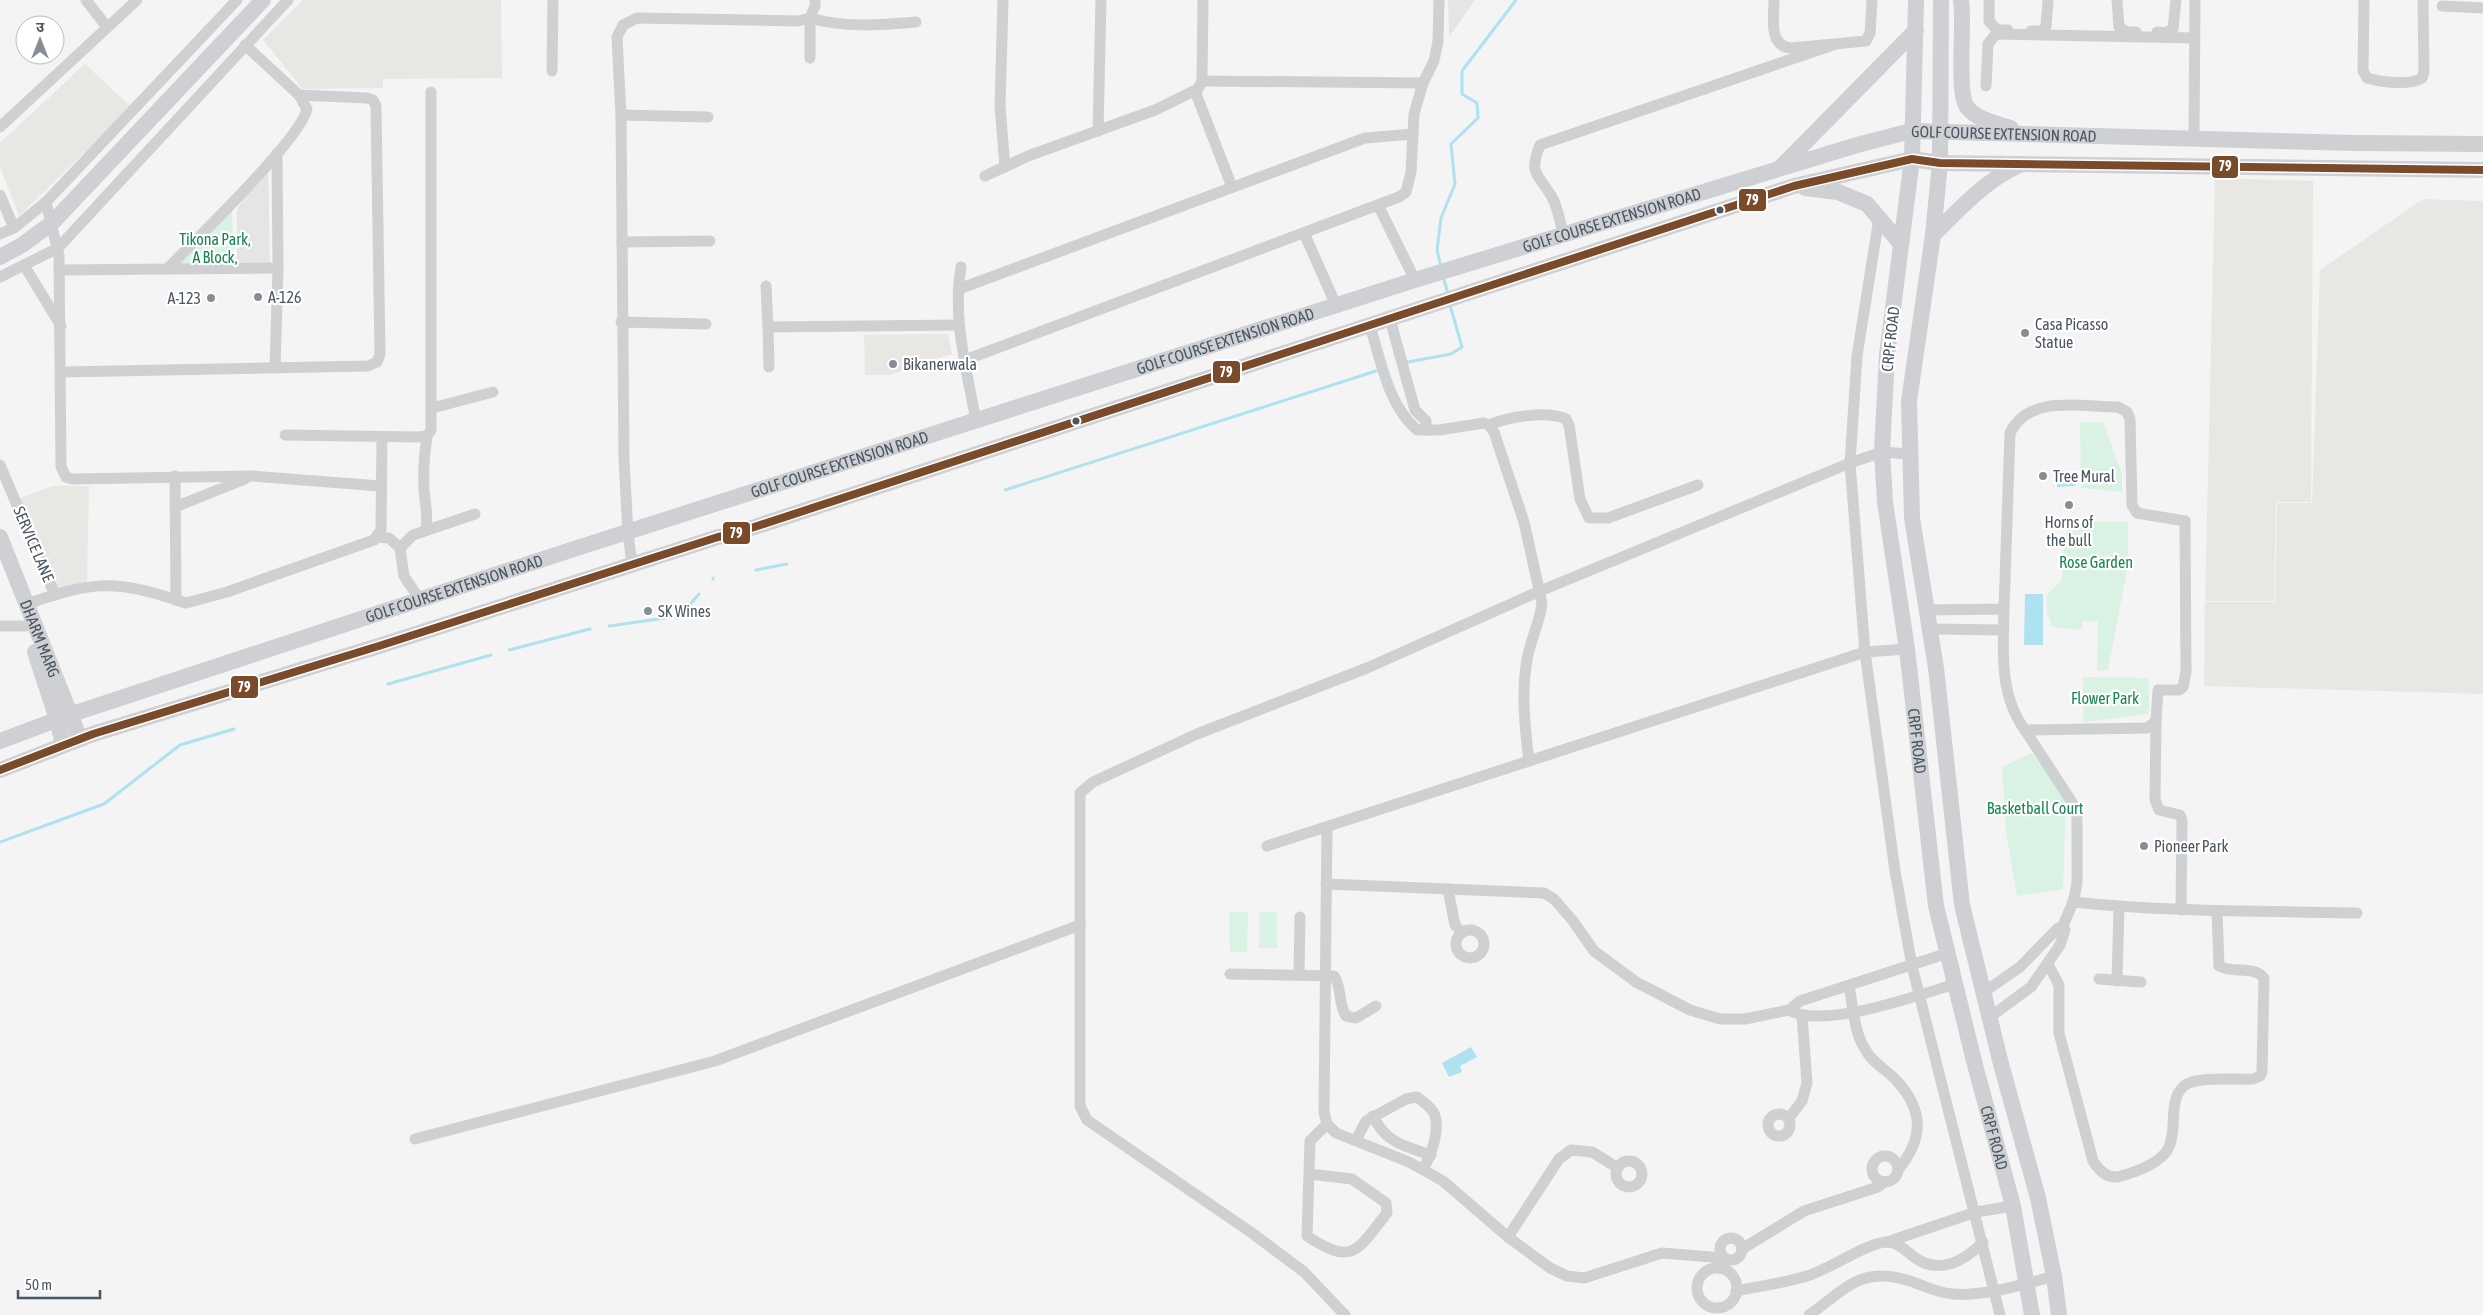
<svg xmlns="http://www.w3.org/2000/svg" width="2483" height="1315" font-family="'Asap Condensed','Noto Sans Devanagari',sans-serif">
<rect width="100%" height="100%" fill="#f4f4f4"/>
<g fill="#e8e7e3">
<path d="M303,0H501L502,78L383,79V88L303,89L263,40Z"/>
<path d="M85,64L131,107L19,216L0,167V143Z"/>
<path d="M2215,178L2313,181L2311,502H2276L2274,601H2205Z"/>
<path d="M2423,199L2483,201V694L2204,686L2205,602H2275L2277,503H2312L2320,270Z"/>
<path d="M948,334L952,354L890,375H865L864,335Z"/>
<path d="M52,486H89L87,583L54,592L13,501Z"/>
</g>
<g fill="#e6e5e6">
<path d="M1448,0H1475L1449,37Z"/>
<path d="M268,171L270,264H237V208Z"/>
</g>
<g fill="#d9f2e3">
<path d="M232,206L233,265L174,267Z"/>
<path d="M2080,422H2103L2122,474V492L2081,488Z"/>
<path d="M2078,521L2128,522V565L2108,670L2097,671L2098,622L2082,621V630L2052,627L2047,612V595L2062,580L2065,534Z"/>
<path d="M2083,677L2149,678V714L2083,722Z"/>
<path d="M2032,753L2066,796L2063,889L2017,896L2006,831L2002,767Z"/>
<path d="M1229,912H1248L1247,952H1230Z"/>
<rect x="1259" y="912" width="18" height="36"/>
</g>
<g fill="#aee2f0">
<path d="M2075,473L2076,486L2057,487V474Z"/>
<path d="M2025,594H2043V645H2024Z"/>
<path d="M1471,1047L1477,1057L1460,1066L1462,1072L1449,1077L1442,1063Z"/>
</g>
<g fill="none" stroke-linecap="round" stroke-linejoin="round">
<g stroke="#aee2f0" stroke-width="3">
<path d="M1441,267L1437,250L1441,218L1455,184L1451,144L1478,118L1477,103L1462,94V71L1516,0"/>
<path d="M1443,276L1448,294"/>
<path d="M1408,362L1451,354L1462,347L1450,305"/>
<path d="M1005,490L1376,371"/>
<path d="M756,570L787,564"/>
<path d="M713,579V578"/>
<path d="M609,626L680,616L699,594"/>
<path d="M509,650L590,629"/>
<path d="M388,684L491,655"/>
<path d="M0,842L104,804L180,745L234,729"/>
</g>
<g stroke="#ced0d2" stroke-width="11">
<path d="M86,0L107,27"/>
<path d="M1003,0L1000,106L1005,167"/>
<path d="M1774,0C1774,18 1768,46 1791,48L1866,41L1870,33L1872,0"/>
<path d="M1989,0V21L1997,30H2008"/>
<path d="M2117,0L2119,27L2127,32H2136"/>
<path d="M2364,0L2363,71L2367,78C2381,82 2410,86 2422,78L2424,72L2423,0"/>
<path d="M2442,6L2483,8"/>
<path d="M2031,31H2042L2046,27L2048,0"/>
<path d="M2157,32L2165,33L2173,29L2176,0"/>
<path d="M245,45L299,95"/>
<path d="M810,58V18C844,28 880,25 916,22"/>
<path d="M552,71L553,0"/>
<path d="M1202,81L1423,83"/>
<path d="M1986,86L1988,44L1996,34L2194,38"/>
<path d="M1195,91L1232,187"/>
<path d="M621,115L708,117"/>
<path d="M0,127L137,0"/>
<path d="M1098,131L1101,0"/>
<path d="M2194,138L2195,0"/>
<path d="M985,176L1028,156L1155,110L1198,89L1202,81L1203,0"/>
<path d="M0,195L14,228"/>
<path d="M46,202L59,256L61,467L66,477L72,479L251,476L380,486"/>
<path d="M1378,205L1415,280"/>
<path d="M1879,218L1857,356L1850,463L1865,652L1895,871L1912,966L2000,1315"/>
<path d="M1304,233L1336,305"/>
<path d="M0,234L14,228L46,202L237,0"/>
<path d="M1564,235C1560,223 1558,208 1552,197C1538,173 1528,175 1540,145L1833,45"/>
<path d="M622,242L710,241"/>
<path d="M24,265L61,326"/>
<path d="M961,267C952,318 967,371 976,421"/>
<path d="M59,270L278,268"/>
<path d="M0,277L58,248L288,0"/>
<path d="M766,286L768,327L959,325"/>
<path d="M959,289L1365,138L1413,134"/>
<path d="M1390,319L1415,410L1426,421V430"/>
<path d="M621,322L706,324"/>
<path d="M1370,326C1381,361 1388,405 1417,430H1439L1484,423L1489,425L1494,432L1524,522L1542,603C1540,623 1530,640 1527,660C1521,693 1525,728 1529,761"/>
<path d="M768,327L769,367"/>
<path d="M965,360L1399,197L1406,192L1411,172L1414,114L1423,83L1434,61L1438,41L1439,0"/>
<path d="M275,368L278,268L277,153"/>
<path d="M62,372L368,366L377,362L380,354L376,106L373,100L367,98L299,95L307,109C301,139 194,241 167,269"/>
<path d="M432,408L493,392"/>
<path d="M1489,425C1508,417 1547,410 1566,419L1569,425L1580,499L1589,518H1608L1698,485"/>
<path d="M285,435L418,437L427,436L431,430V92"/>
<path d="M0,465L55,595"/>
<path d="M175,476L176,600L186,603L227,592L374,540L381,530L382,437"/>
<path d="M175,507L245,479"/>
<path d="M426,530C428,518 426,510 425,499C422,478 424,457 427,436"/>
<path d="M378,537L389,538L400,548L404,576L420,600"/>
<path d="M400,548L413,535L475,514"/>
<path d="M632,565L628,533L624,460L621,115L617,37L623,25L637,18L798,21L810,18L815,6V0"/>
<path d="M27,604C88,583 114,578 176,600"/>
<path d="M1927,610L2004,609L2010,433C2029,394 2081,407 2118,407L2127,412L2130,419L2132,505L2137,513L2185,521L2186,672L2183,687L2179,690H2158L2156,721L2147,728L2025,730C1999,695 2003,650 2004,609"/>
<path d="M0,626H25"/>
<path d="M1930,629L2004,630"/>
<path d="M2156,721L2155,799L2159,810L2180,815L2182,820L2181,910"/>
<path d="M2025,730L2077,810V884L2073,902L2062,928"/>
<path d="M1327,827L1324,1112L1327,1124L1336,1133L1409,1162L1443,1181L1508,1237L1550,1268L1567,1276L1584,1278L1662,1253L1724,1258"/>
<path d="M1267,846L1865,652L1907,649"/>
<path d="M1326,884L1544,893L1554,899L1573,921L1594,951L1636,982L1690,1010L1720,1019H1745L1789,1010L1800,1001L1948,953"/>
<path d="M1448,889L1455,925L1462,933"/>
<path d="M2073,902C2168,912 2262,911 2357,913"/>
<circle cx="1470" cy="944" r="14"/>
<path d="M2048,964L2059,985V1033L2093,1161C2100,1172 2109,1180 2121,1176C2136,1172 2163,1162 2169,1147C2178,1128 2167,1099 2185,1085C2198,1076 2237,1080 2253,1079L2260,1076L2262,1072L2264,978C2253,965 2233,974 2219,966L2217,911"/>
<path d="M1230,974L1334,976C1342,987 1338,1004 1346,1016L1356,1018L1376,1006"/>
<path d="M1299,974L1300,917"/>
<path d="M2099,979L2141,982"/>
<path d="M2117,981L2119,907"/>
<path d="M1849,986C1853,1006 1854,1032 1865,1049C1872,1063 1887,1070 1897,1081C1925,1112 1923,1139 1898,1170"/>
<path d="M1984,992L2020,967L2058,928L2065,930L2060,945L2031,987L1990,1017"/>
<path d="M1789,1010C1822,1030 1919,995 1955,984"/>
<circle cx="1779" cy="1125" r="11"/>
<path d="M1373,1116C1386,1143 1404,1146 1431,1155"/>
<path d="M1789,1118L1802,1101L1807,1083L1802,1015"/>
<path d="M415,1139L715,1061L1080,925"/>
<path d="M1356,1140L1366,1121L1406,1099L1417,1097C1424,1102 1430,1106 1434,1113C1441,1129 1431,1156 1423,1169"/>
<circle cx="1885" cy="1169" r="13"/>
<circle cx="1629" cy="1174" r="13"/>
<path d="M1309,1174L1352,1179L1386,1203L1387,1213C1357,1250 1354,1267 1307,1236L1310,1141L1327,1124"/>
<path d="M1508,1237L1559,1159L1571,1150L1592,1152L1618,1168"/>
<circle cx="1731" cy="1249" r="11"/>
<path d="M1887,1242L1976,1212L2013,1206"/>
<path d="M1742,1249L1804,1211L1878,1187L1884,1182"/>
<circle cx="1717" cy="1288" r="20"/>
<path d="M1736,1291C1760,1286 1784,1283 1807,1276C1828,1270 1870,1241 1888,1242C1898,1242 1906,1251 1914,1257C1938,1275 1964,1262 1983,1242"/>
<path d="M1345,1315L1304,1272L1252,1233L1087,1120L1080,1106V793L1093,782L1197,734L1367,668L1540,591L1850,463L1882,452L1908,454"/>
<path d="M1809,1315C1846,1289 1861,1265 1910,1281C1925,1286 1937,1293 1953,1294C1983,1297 2025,1284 2054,1276"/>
</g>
<g stroke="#ced0d4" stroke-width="16">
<path id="s1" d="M1916,0L1912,159L1887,355L1882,452L1885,502L1907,649L1936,906L1975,1065L2013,1206L2032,1315"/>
<path d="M1941,0L1940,163L1933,235L1909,401L1912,518L1936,668L1962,905L2001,1064L2038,1198L2054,1276L2059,1315"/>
<path d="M1961,0C1965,22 1956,93 1967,107C1977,120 1996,123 2011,128"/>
<path d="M1780,168L1916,30"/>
<path d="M1805,188L1838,192L1867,204L1901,244"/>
<path d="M1933,235C1960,209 1985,180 2020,165"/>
<path d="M0,257L22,245L52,223L263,0"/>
<path id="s2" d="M0,537L80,739"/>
<path d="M35,652L57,719L63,745"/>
<path id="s3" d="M0,741L72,714L574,549L1415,280L1857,145L1911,131L2355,143L2483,144"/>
<path d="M0,770L93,734L382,645L718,537L733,534L1794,186L1912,159L1940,163L2483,170"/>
</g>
<defs>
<path id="bus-1" d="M0,770L93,734L382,645L718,537L733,534L1794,186L1912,159L1940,163L2483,170"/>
</defs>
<use href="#bus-1" stroke="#fff" stroke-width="11"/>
<use href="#bus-1" stroke="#7a4b2a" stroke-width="8"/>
</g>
<g fill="#4a5661" stroke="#fff" stroke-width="2">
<circle cx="1720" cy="210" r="4.5"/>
<circle cx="1076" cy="421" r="4.5"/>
</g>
<g fill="#868d94" stroke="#fff" stroke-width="2">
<circle cx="258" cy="297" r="5"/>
<circle cx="211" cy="298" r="5"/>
<circle cx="2025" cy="333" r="5"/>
<circle cx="893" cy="364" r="5"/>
<circle cx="2043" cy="476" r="5"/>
<circle cx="2069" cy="505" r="5"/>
<circle cx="648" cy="611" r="5"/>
<circle cx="2144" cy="846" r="5"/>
</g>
<g text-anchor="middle" stroke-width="4.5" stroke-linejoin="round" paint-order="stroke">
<g font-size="16" fill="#4a5661" stroke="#fff">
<text dy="6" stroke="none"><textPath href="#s3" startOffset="2099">GOLF COURSE EXTENSION ROAD</textPath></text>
<text dy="6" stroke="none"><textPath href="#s3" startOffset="1694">GOLF COURSE EXTENSION ROAD</textPath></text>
<text transform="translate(1890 339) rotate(-84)" y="6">CRPF ROAD</text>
<text dy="6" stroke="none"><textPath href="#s3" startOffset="1289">GOLF COURSE EXTENSION ROAD</textPath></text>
<text dy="6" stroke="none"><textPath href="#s3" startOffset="884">GOLF COURSE EXTENSION ROAD</textPath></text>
<text transform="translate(34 544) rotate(67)" y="6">SERVICE LANE</text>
<text dy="6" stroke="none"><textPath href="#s3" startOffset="479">GOLF COURSE EXTENSION ROAD</textPath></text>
<text dy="6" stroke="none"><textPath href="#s2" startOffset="109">DHARM MARG</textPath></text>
<text dy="6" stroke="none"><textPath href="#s1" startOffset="745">CRPF ROAD</textPath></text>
<text dy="6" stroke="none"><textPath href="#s1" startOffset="1150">CRPF ROAD</textPath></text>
</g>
<g font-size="16" fill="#17864f" stroke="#fff">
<text x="215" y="245">Tikona Park,<tspan x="215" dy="18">A Block,</tspan></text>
<text x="2096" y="568">Rose Garden</text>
<text x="2105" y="704">Flower Park</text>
<text x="2035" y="814">Basketball Court</text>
</g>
<g font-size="16" fill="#4a5661" stroke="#fff" text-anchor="start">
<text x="268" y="303">A-126</text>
<text x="201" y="304" text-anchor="end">A-123</text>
<text x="2035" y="330">Casa Picasso<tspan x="2035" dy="18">Statue</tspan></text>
<text x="903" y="370">Bikanerwala</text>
<text x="2053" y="482">Tree Mural</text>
<text x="2069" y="528" text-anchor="middle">Horns of<tspan x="2069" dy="18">the bull</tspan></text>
<text x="658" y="617">SK Wines</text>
<text x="2154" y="852">Pioneer Park</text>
</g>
</g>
<g stroke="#fff" stroke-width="2">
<rect x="2211" y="155" width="28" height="24" rx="5" fill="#7a4b2a"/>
<rect x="1738" y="188" width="29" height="24" rx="5" fill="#7a4b2a"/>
<rect x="1212" y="360" width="29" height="24" rx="5" fill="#7a4b2a"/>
<rect x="722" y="521" width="29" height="24" rx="5" fill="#7a4b2a"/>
<rect x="230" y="675" width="29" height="24" rx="5" fill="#7a4b2a"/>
</g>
<g font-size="14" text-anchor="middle" font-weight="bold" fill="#fff">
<text x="2225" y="171">79</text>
<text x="1752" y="205">79</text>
<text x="1226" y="377">79</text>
<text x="736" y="538">79</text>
<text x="244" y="692">79</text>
</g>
<g transform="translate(40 40)"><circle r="24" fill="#ffffff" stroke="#b7bbc0"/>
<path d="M0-4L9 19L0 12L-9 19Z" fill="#868d94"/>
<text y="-8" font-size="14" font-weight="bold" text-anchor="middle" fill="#4a5661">उ</text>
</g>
<path d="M18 1290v8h82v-8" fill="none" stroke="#4a5661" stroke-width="2.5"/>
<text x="25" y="1290" font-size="15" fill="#4a5661" stroke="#ffffff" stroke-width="4" paint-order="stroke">50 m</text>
</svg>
